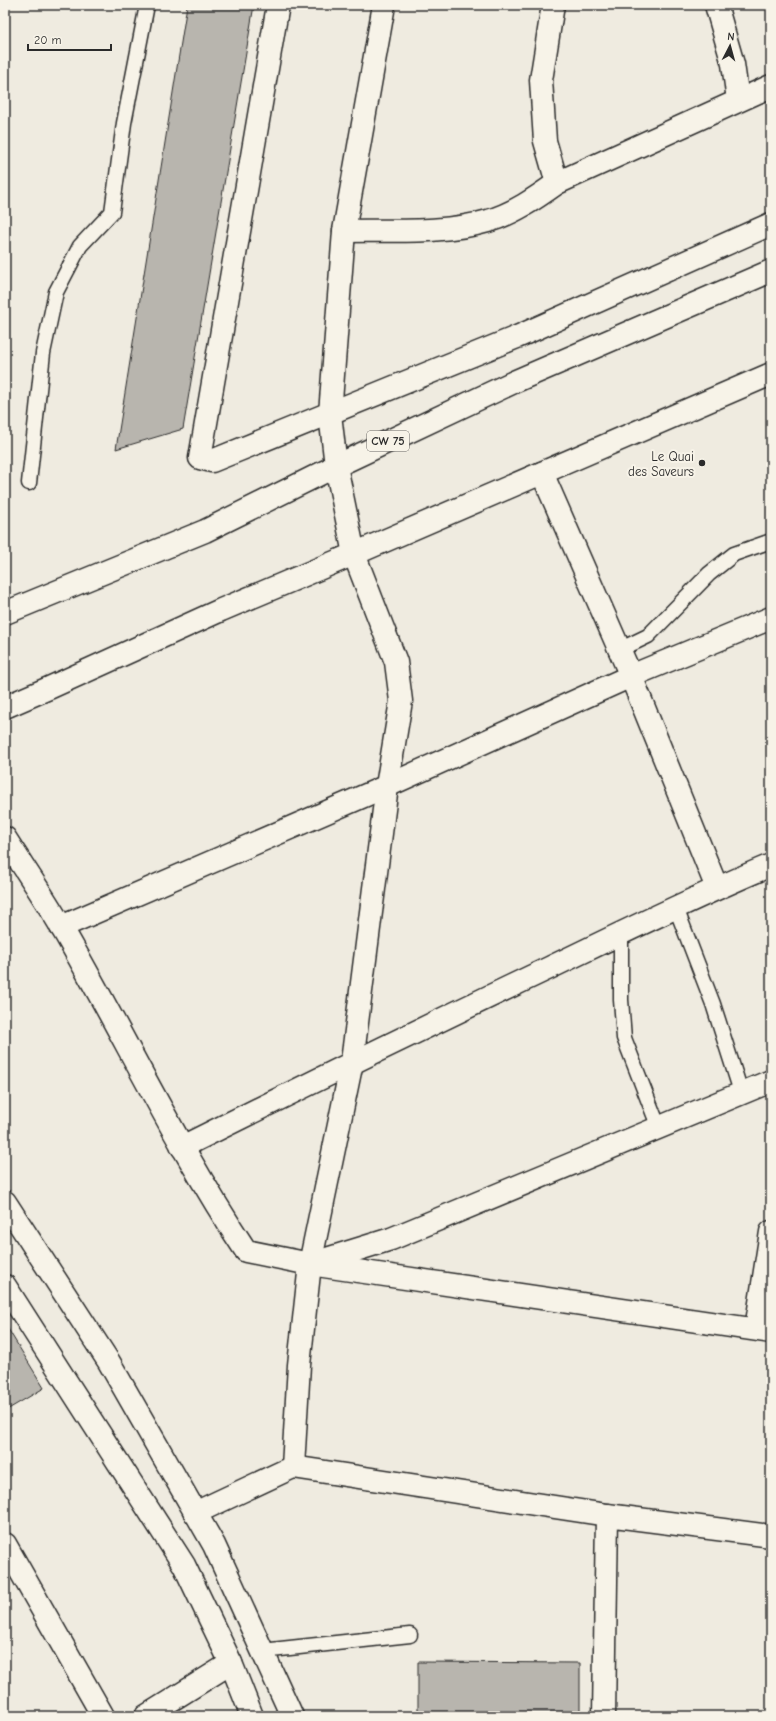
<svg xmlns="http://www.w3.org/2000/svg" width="776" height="1721" font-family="'Comic Neue',sans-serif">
<rect width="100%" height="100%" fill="#efebe0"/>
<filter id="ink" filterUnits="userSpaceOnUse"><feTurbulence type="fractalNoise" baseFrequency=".025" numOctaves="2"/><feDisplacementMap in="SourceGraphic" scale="8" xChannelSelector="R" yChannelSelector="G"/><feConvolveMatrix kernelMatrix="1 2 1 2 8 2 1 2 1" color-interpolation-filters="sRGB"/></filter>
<g filter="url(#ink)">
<g fill="#b8b5ae" stroke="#2b2b2b">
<path d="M187,5H254L183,429L116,449Z"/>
<path d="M5,1324L44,1388L5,1411Z"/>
<path d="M418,1662L580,1663V1716H418Z"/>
</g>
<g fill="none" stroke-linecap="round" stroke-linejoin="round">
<defs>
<g id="service">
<path d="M29,483L43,353L56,292L80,246L112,212L124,123L147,5"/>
<path d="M619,650L648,636L709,574L734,554L771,541"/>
<path d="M676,908L713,1004L741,1092"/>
<path d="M621,933V1000L624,1038L659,1128"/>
<path d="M262,1651L410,1635"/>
</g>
<g id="minor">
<path d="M278,5L200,458L212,461L517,337L771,224"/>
<path d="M553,5L541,80L545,141L557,183"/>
<path d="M716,5L733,64L738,100"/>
<path d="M344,231C390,230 444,234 488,221C513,214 536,198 557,183L771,86"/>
<path d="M542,473L631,676L717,888"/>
<path d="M5,838C24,868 44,897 62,928C124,1035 177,1147 246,1251L310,1264L771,1332"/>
<path d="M61,927L387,786L631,676L771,618"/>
<path d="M182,1147C302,1087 423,1028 545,970C620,934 694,897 771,865"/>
<path d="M317,1262L391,1239L771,1081"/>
<path d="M756,1329L771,1232"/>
<path d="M293,1467L299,1365L310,1264L352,1062L387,786L401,701L396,662L354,554L336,466L330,414L344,231L384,5"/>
<path d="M195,1513L293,1467L607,1515L771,1536"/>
<path d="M5,1544L103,1716"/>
<path d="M146,1716L231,1663"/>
<path d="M604,1716L607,1515"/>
</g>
<g id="secondary">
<path d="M5,1202L109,1362L214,1545L292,1716"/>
<path d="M5,1286L184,1565L231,1663L252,1716"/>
</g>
<g id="primary">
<path d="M5,613L205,531L336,466L516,381L771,271"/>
<path d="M5,707L49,688L221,610L354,554L771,374"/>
</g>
</defs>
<use href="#service" stroke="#2b2b2b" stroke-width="17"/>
<use href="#minor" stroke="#2b2b2b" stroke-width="25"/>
<use href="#secondary" stroke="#2b2b2b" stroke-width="25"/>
<use href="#primary" stroke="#2b2b2b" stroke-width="25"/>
<use href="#service" stroke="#f7f3e8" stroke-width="14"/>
<use href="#minor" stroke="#f7f3e8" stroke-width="22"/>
<use href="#secondary" stroke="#f7f3e8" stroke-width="22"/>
<use href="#primary" stroke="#f7f3e8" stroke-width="22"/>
</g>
</g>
<circle fill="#2b2b2b" stroke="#f7f3e8" stroke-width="1.5" cx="702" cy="463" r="4"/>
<g text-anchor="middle" stroke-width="4" stroke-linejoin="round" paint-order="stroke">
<rect fill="#f7f3e8" stroke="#686764" stroke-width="1" x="367" y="431" width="42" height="20" rx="3"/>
<g font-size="12" font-weight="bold" fill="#2b2b2b">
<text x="388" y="445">CW 75</text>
</g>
<g font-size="13" fill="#2b2b2b" stroke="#f7f3e8" text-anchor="end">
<text x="694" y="461">Le Quai<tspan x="694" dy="15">des Saveurs</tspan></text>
</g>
</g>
<rect width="776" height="1721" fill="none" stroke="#f7f3e8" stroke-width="20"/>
<rect x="10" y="10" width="756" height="1701" fill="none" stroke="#2b2b2b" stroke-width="1.5" filter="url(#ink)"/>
<g transform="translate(730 46) rotate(6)" stroke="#f7f3e8" stroke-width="3" paint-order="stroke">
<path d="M0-3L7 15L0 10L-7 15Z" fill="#2b2b2b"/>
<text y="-6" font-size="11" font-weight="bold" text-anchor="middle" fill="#2b2b2b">N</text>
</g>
<path d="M28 44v6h83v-6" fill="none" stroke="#2b2b2b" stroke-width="2"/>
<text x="34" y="44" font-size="12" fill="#2b2b2b" stroke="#f7f3e8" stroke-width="3" paint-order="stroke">20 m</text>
</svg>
